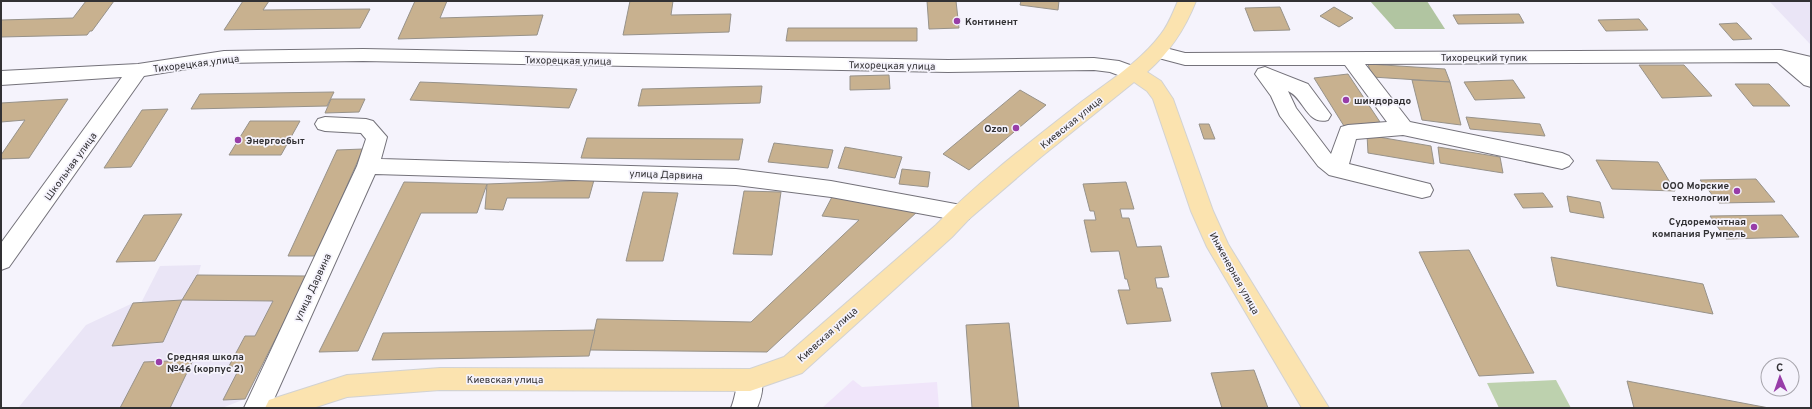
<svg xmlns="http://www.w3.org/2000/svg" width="1812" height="409" font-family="Overpass,sans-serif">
<rect width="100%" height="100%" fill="#f5f3fc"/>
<path fill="#f0e5fa" d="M853,380L862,387L937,382L939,408H822Z"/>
<g fill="#eae5f6">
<path d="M1769,1H1811V45L1810,44Z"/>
<path d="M201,265L198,275L307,276L245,399L222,408H18L86,325L133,303H141L160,266Z"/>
</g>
<path fill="#bdd1ae" d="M1556,380L1571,408H1499L1487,383Z"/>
<path fill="#b1c5a1" d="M1370,1H1427L1445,29H1395Z"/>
<g fill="#c8b18f" stroke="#97928a">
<path d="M86,1H114L92,31H90L87,35L1,37V20L73,18Z"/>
<path d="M243,1H269L263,10L370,9L360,28L224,30Z"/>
<path d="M415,1H447L440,18L543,15L537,35L398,39Z"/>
<path d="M630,1H673L671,15L731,14L729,32L623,35Z"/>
<path d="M927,1H956L959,28L929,29Z"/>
<path d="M1021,1H1059L1058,10L1020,5Z"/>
<path d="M1280,7L1290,30L1254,31L1245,8Z"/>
<path d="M1334,7L1353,18L1339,27L1320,16Z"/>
<path d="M1519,14L1524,23L1458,24L1453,15Z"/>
<path d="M1639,19L1648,30L1606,31L1598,20Z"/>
<path d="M1737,23L1752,39L1733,40L1719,24Z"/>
<path d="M788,28H917V41H786Z"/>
<path d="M1368,64L1445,69L1450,82L1372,77Z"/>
<path d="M1639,65H1684L1712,96L1662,98Z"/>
<path d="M1348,74L1380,122L1344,126L1314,78Z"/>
<path d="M889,75L890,89L850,90V76Z"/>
<path d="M1412,80L1450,82L1461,125L1422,120Z"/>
<path d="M1513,80L1525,98L1475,100L1464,82Z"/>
<path d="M420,82L446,83L577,89L569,108L410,100Z"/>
<path d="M1735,84H1769L1790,106H1753Z"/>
<path d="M762,86L760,103L638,106L642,89Z"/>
<path d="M1020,90L1046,105L969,170L943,154Z"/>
<path d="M334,92L327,106L191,109L200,94Z"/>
<path d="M68,99L29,158L1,159V155L25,120L1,122V103Z"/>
<path d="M331,99H365L359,112L325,113Z"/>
<path d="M168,109L131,167L104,168L142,110Z"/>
<path d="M1466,117L1540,124L1545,136L1470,129Z"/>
<path d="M250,121H300L281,155H229Z"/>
<path d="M1199,124H1209L1215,139H1204Z"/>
<path d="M1367,135L1431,146L1434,164L1368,153Z"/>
<path d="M587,138L743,139L739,160L581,158Z"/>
<path d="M774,143L833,150L828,168L768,162Z"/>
<path d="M845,147L902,157L895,178L838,168Z"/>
<path d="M1438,147L1500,157L1503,173L1440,163Z"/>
<path d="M363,149L316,256H288L337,150Z"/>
<path d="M1596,160L1658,162L1675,191L1612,189Z"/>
<path d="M902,169L930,172L928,187L899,184Z"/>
<path d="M1756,179L1775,202L1719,203L1700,180Z"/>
<path d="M594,180L589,198H507L503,210L485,209L487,184Z"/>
<path d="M404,182L487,184L477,213H421L358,351L319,352Z"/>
<path d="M1126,182L1134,209H1120L1122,218H1129L1137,247L1161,246L1169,277L1155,278L1157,288H1162L1171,321L1127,324L1118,290H1130L1127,279H1125L1119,251L1091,252L1084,220H1096L1094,211H1090L1083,184Z"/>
<path d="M744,191L781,192L772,255L733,254Z"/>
<path d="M643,192L678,193L663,261H626Z"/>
<path d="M1543,193L1553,207L1523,208L1514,194Z"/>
<path d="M1567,196L1600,202L1604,218L1570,212Z"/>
<path d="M832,197L918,211L767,352L590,350L597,319L751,322L859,220L822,216Z"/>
<path d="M182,214L155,261L116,262L144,215Z"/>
<path d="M1782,215L1799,237L1726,239L1710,216Z"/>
<path d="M1469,250L1488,286L1534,373L1479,376L1419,252Z"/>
<path d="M1551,257L1703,284L1713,314L1557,286Z"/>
<path d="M197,275L307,276L245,399L223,400L240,367L229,366L245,336H255L273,301L182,300Z"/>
<path d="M182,300L163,342L112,346L133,303Z"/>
<path d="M1009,323L1019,408H972L966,325Z"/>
<path d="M595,330L589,356L372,360L383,333Z"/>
<path d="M193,360L170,408H120L144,362Z"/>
<path d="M1254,370L1268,408H1222L1211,373Z"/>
<path d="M1627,381L1753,405L1769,408H1634Z"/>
</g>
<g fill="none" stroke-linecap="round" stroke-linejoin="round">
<defs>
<g id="minor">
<path d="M1158,46L1185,53L1781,50L1811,57V87L1804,85L1777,62L1365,64L1410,122L1562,153L1569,156L1573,161L1569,166L1562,169L1403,135L1356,139L1349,164L1430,184L1433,190L1430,196L1422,198L1337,177L1329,175L1318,166L1280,116L1271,96L1255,74L1258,69L1265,67L1308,84L1331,115L1328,120C1307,126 1304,98 1288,91L1296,108L1331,154L1341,127L1348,125L1387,122L1345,65H1185L1151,56L1148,52L1151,48Z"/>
<path d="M363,49L948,60L1094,58L1119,61L1141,69L1144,74L1141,79L1134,81L1110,72L1094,70L948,72L363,61L224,63L144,76L9,267L1,270V243L122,77L1,85V71L138,64L224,51Z"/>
<path d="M325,117L366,119L373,121L387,137L381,159L736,169L831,181L961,205L969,207L972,213L969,219L961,221L831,197L736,185L375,174L270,408H244L357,166L366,139L361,133L325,131L318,129L315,124L318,119Z"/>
<path d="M750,369L759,372C765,384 762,396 757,408H731C736,396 736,384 741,372Z"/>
</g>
<path id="major" d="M1178,1H1196C1185,29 1170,52 1147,72L1161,81L1173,99L1213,211L1228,244L1329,408H1302L1207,247L1191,211L1153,99L1147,91L1134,82L1041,157L969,219L952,237L802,373L750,391L440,390L347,397L313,408H265L269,400L347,375L440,368L750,369L784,357L936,225C977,183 1025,146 1071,110C1101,86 1138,65 1161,34C1169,24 1173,12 1178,1Z"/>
</defs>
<use href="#minor" stroke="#74727a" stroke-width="2"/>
<use href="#major" stroke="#d2d2d2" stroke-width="2"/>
<use href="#minor" fill="#fff" fill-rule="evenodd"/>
<use href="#major" fill="#fbe3af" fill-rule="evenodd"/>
</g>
<g fill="#983da8" stroke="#f5f3fc" stroke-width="1.5">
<circle cx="957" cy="21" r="4"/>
<circle cx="1346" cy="100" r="4"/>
<circle cx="1016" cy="128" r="4"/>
<circle cx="238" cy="140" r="4"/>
<circle cx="1737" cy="191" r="4"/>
<circle cx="1754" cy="227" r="4"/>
<circle cx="159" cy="362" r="4"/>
</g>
<g text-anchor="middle" stroke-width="3.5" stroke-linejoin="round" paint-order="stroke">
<g font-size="10" font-weight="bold" fill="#323134" stroke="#f5f3fc" text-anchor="start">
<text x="965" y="25">Континент</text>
<text x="1354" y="104">шиндорадо</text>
<text x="1008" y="132" text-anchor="end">Ozon</text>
<text x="246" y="144">Энергосбыт</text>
<text x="1729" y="189" text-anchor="end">ООО Морские<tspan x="1729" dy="12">технологии</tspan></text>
<text x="1746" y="225" text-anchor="end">Судоремонтная<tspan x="1746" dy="12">компания Румпель</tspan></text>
<text x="167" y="360">Средняя школа<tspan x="167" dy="12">№46 (корпус 2)</tspan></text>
</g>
<g font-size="10" fill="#323134" stroke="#f5f3fc">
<text x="1484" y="61">Тихорецкий тупик</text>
<text transform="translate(568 60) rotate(1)" y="4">Тихорецкая улица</text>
<text transform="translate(196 63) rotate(-7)" y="4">Тихорецкая улица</text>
<text transform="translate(892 65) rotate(1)" y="4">Тихорецкая улица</text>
<text transform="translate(1071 122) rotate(-39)" y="4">Киевская улица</text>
<text transform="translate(70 166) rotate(-54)" y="4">Школьная улица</text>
<text transform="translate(666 174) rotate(2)" y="4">улица Дарвина</text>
<text transform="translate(1235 273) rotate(61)" y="4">Инженерная улица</text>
<text transform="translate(312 287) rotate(-65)" y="4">улица Дарвина</text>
<text transform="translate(827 334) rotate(-42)" y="4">Киевская улица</text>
<text x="505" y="383">Киевская улица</text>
</g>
</g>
<rect width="1812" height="409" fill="none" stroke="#323134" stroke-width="4"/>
<g transform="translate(1780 377) rotate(358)"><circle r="19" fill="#f5f3fc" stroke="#a7a5ac"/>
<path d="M0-3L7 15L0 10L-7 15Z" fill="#983da8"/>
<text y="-6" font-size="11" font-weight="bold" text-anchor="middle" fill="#323134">С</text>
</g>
</svg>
